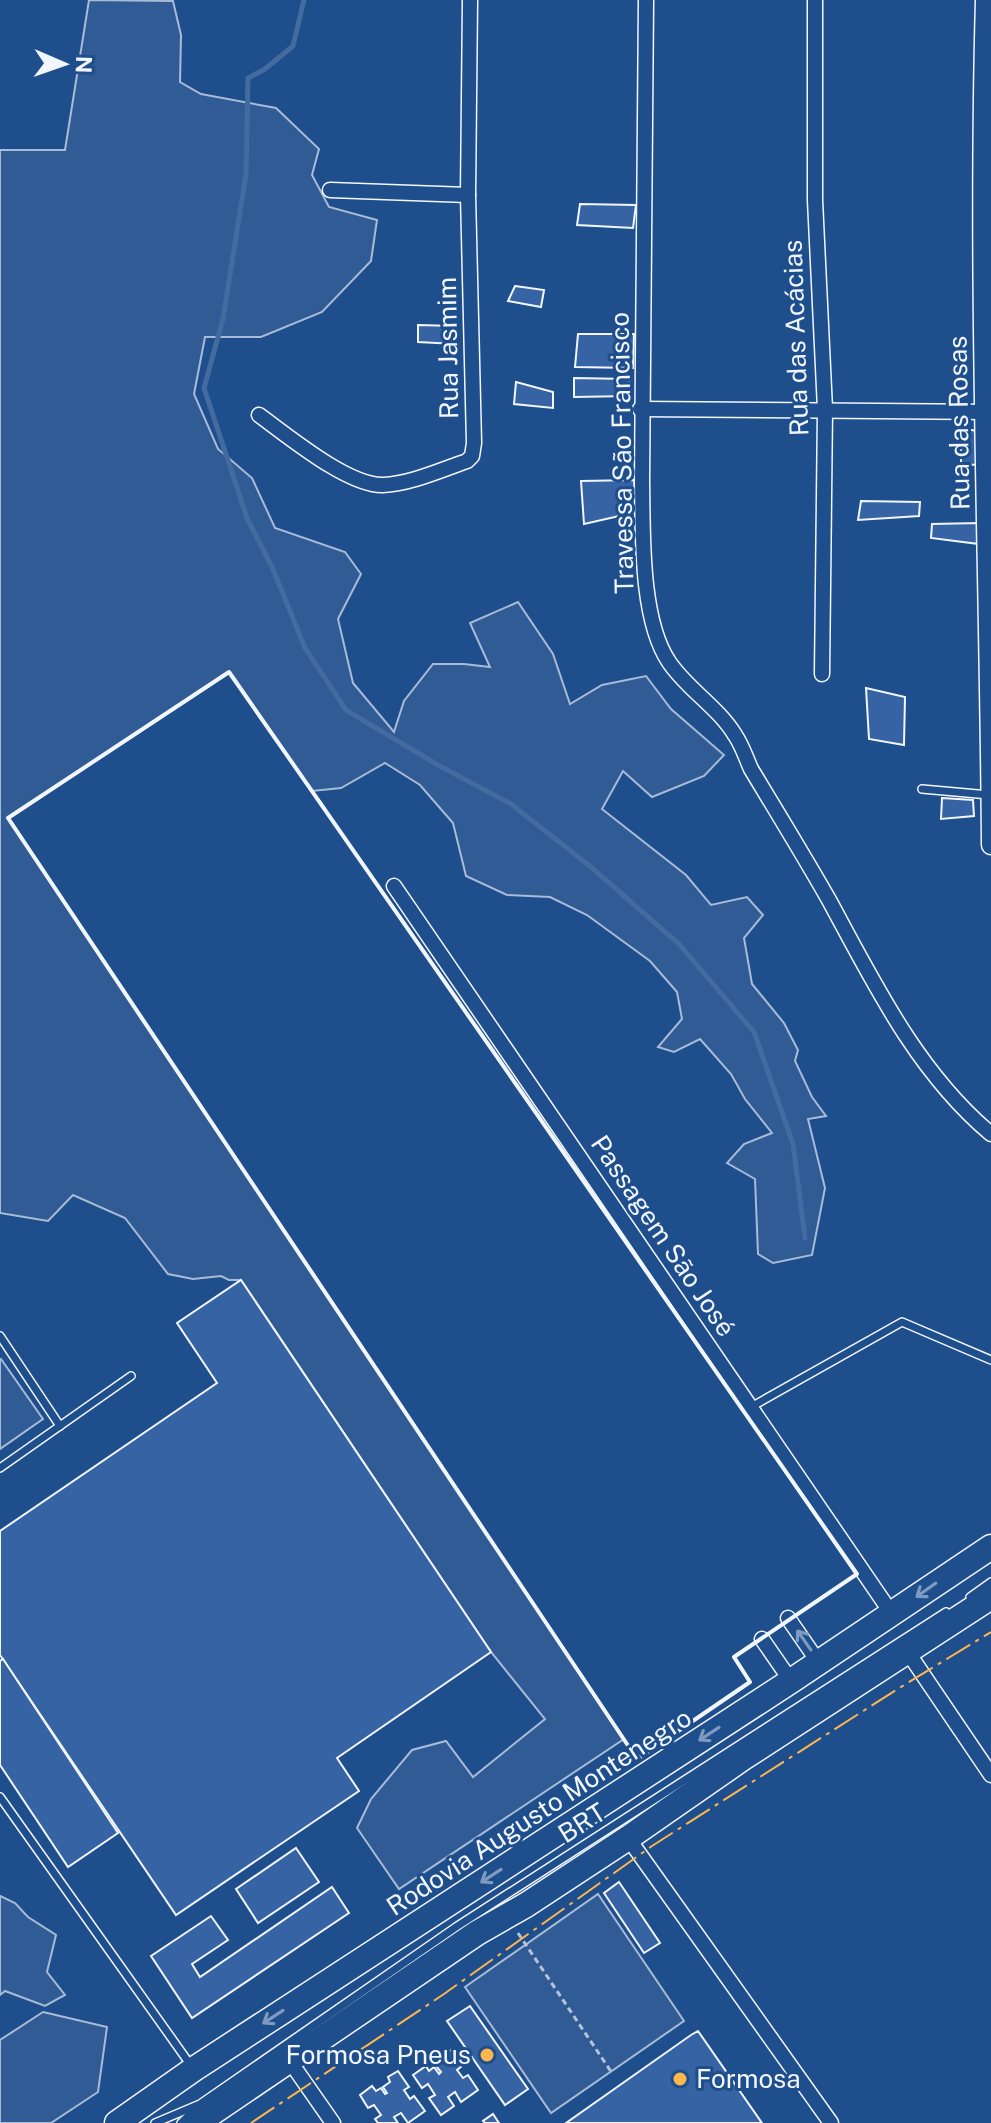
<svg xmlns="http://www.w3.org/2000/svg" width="991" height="2123" font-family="'Public Sans',sans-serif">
<rect width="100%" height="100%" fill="#1f4e8c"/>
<g fill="#305b95" stroke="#a8bbd7" stroke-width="2">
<path d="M89,0L173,1L181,35L180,82L201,94L276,108L319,149L312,175L329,207L377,220L371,261L322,312L261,337H205L194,394L218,449L252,478L275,528L345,552L361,574L338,619L353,683L394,732L404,701L433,664H464L490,667L470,623L518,602L553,654L570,704L602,685L646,676L671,709L724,755L704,776L652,797L623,771L602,809L686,875L711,905L747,897L763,915L744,938L752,984L784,1023L798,1050L795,1061L812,1097L826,1116L808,1119L825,1188L812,1255L773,1263L758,1254L755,1179L727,1163L744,1144L772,1133L745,1099L731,1074L700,1039L674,1052L658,1047L682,1019L677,992L650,961L587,915L550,897L507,895L466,876L453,823L420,785L385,763L341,788L312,791L229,673L9,818L624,1739L399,1889L357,1828L371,1799L412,1750L446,1741L473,1777L545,1719L491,1652L241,1280H229L221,1276L193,1279L168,1274L125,1218L73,1195L48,1221L0,1213V150H65Z"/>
<path d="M1,1359L43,1419L0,1449V1360Z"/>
<path d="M598,1894L684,2021L551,2113L465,1987Z"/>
<path d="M0,1896L15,1903L28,1917L56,1935L47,1972L65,1995L45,2006L5,1991L0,1995Z"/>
<path d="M43,2012L107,2027L98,2092L51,2123H0V2040Z"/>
</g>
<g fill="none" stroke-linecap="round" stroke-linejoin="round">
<path stroke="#446ba0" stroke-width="5" d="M304,0L293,46L265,69L248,78L246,174L223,319L204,388L247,518L273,569L305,648L346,710L438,765L511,804L591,867L679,944L754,1032L793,1144L805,1238"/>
</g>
<g fill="#3563a3" stroke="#f2f6ff" stroke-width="2">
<path d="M580,204L636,205L633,228L577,225Z"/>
<path d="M515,286L544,290L541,307L508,301Z"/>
<path d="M418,325L455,326V344L418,342Z"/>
<path d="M578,334H634L633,368L575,367Z"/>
<path d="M574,378L629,379L630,396L574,397Z"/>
<path d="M516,382L553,392V408L514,404Z"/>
<path d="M961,428L977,431V465L961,464Z"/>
<path d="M634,480L637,512L584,524L581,481Z"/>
<path d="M861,501L920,502L919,516L858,520Z"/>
<path d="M979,523V544L931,538L932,524Z"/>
<path d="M866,688L905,697L904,745L869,739Z"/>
<path d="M942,798L973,800L974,816L941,819Z"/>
<path d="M241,1280L491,1652L337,1758L359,1791L176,1915L0,1655V1531L217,1383L177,1323Z"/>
<path d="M3,1659L118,1833L68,1867L0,1765V1661Z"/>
<path d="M296,1848L319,1882L258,1923L236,1889Z"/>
<path d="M619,1882L660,1943L644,1953L604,1893Z"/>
<path d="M332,1887L349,1913L192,2018L151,1956L211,1916L228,1940L192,1964L200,1977Z"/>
<path d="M470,2006L528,2089L505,2105L447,2021Z"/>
<path d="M698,2031L762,2123H566L691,2035Z"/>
<path d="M451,2050L462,2066L457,2070L463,2078L468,2075L478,2090L461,2102L455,2092L448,2097L454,2106L441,2115L429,2098L435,2095L428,2084L422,2088L413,2075L426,2066L429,2071L434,2067L439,2074L441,2072L436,2066L444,2061L441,2057Z"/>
<path d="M398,2071L409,2087L404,2090L410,2099L414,2096L425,2111L408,2123L401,2113L394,2117L398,2123H378L375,2119L381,2115L374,2105L368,2108L360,2095L372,2086L376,2091L381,2088L385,2094L387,2093L383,2087L390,2082L388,2077Z"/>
<path d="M493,2114L499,2123H485L483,2121Z"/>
</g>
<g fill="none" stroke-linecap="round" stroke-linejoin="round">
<defs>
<g id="service">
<path d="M922,789L989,795"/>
<path d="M0,1336L60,1426"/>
<path d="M751,1407L902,1322L991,1360"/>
<path d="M0,1468L131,1376"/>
<path d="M970,1597L991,1582"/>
<path d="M0,1797L192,2067"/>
<path d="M155,2123L200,2104L456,1927L946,1612"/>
<path d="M181,2123L193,2111"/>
</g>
<g id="minor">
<path d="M646,0L642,481C643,532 640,619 669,662C687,689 718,707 735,735C742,745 746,758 751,769C777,812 804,856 829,900C874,983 917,1072 991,1134"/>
<path d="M815,0V200L825,409L822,674"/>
<path d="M330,190L468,195"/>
<path d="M640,409L991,412"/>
<path d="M259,415C288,436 348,486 383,485C410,484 441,470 467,461L472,456L474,443L468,195L470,0"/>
<path d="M394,886L892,1614"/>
<path d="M788,1618L819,1663"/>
<path d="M762,1639L791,1681"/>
<path d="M907,1651L991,1775"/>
<path d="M628,1838L831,2123"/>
<path d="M289,2060L333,2123"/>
</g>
<path id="tertiary" d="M985,0C977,282 989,563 991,845"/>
<g id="primary">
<path d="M117,2123L194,2069L791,1681L991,1547"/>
<path d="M197,2123L477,1933L526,1905L628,1838L743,1758L991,1597"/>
</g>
</defs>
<use href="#service" stroke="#f2f6ff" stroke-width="10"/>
<use href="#minor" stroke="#f2f6ff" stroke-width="17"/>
<use href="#tertiary" stroke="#f2f6ff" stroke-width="21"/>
<use href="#primary" stroke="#f2f6ff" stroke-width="27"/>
<path stroke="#b3c4dc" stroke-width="3" stroke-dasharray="6 4" stroke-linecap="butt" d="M518,1933L612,2073"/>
<use href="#service" stroke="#1f4e8c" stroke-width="7"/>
<use href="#minor" stroke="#1f4e8c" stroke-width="14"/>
<use href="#tertiary" stroke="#1f4e8c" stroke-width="18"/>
<use href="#primary" stroke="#1f4e8c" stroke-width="24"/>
<path stroke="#f2f6ff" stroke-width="4" d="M229,672L857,1574L734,1657L750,1682L637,1759L8,818Z"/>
<path stroke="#ffb74d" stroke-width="2" stroke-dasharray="28 6 4 6" stroke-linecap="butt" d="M251,2123L444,1994L652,1846L896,1690L991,1632"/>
</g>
<defs><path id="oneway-shaft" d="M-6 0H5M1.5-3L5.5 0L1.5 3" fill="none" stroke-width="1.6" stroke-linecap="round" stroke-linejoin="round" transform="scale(2)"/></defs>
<g stroke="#7e9ac0">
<use href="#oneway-shaft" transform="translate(926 1590) rotate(145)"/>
<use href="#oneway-shaft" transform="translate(804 1640) rotate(-125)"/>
<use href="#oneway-shaft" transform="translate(709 1734) rotate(147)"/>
<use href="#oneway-shaft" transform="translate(491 1876) rotate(147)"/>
<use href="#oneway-shaft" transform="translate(273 2017) rotate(147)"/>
</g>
<g fill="#ffb74d" stroke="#1f4e8c" stroke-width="3">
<circle cx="487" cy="2055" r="8"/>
<circle cx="680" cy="2079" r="8"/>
</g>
<g text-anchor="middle" stroke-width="6" stroke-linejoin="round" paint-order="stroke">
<g font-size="26" fill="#f2f6ff" stroke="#1f4e8c">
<text transform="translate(796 338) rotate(-92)" y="9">Rua das Acácias</text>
<text transform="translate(448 348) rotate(-91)" y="9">Rua Jasmim</text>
<text transform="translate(959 423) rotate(-91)" y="9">Rua das Rosas</text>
<text transform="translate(622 453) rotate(-91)" y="9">Travessa São Francisco</text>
<text transform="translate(663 1236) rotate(56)" y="9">Passagem São José</text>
<text transform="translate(539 1812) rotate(-33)" y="9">Rodovia Augusto Montenegro</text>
<text transform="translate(582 1823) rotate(-32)" y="9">BRT</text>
</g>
<g font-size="26" fill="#f2f6ff" stroke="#1f4e8c" text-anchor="end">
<text x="471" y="2064">Formosa Pneus</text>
<text x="696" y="2088" text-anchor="start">Formosa</text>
</g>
</g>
<g transform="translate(64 64) rotate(92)" stroke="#1f4e8c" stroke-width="6" paint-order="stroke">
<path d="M0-6L14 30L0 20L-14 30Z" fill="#f2f6ff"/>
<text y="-12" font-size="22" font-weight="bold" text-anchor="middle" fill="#f2f6ff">N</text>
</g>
</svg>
